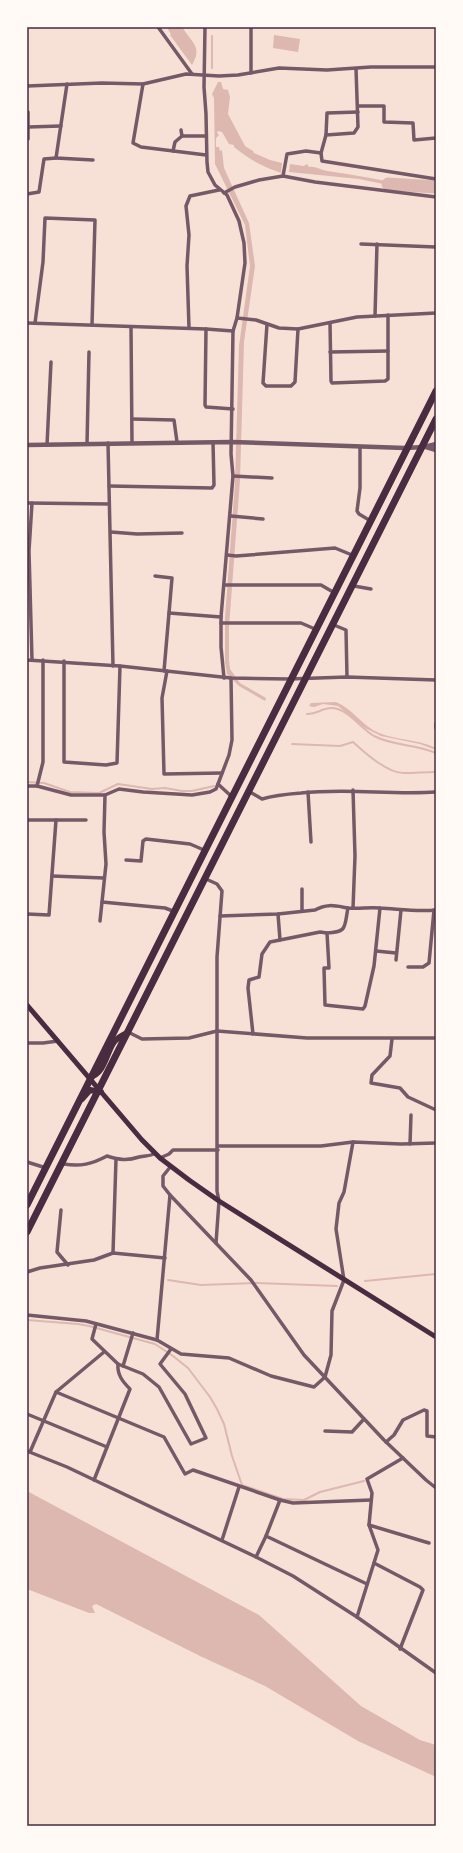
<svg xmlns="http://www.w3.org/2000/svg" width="463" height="1853" font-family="Manrope,sans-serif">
<rect width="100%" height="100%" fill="#f7e1d7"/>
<g fill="#dcb8b0">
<path d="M182,27C192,43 203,47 192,65L170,35Z"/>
<path d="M274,35L300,39L298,52L273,48Z"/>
<path d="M218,82H221L223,89L228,90L230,97L228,114L245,146L253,151L254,153L270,160L282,163L281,173C261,166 250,160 234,147V145L229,144L222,132L218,131L217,133L219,135L216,138V147H219L220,151L222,150L224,168L249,223L255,266L244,342L240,480L229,627V660L230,669L240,683L266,698L265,701L239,686L227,674L225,662V618L235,483L239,346L250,266L245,225L215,164L214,98L212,94Z"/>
<path d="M290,164L304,166L307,164L309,167C315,166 321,170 327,171C354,175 381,179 408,186H393L359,179L289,172Z"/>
<path d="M336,702C353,709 362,726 379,733C395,740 417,739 436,748V750L420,744L381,736L365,728L338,706L323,704L314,707L309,706L311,703Z"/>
<path d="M27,1491L259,1615L361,1706L420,1740L436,1745V1777L358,1741L265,1686L200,1656L96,1604L92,1606L95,1613H89L27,1589Z"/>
</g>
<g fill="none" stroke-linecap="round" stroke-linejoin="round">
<g stroke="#dcb8b0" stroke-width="2">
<path d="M212,36V68"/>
<path d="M307,714C317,714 323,708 331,708C348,708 360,728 374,736C393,746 416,744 436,753"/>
<path d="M292,744L340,746L353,742C365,753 388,774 405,773C415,773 426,772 436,772"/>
<path d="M27,782L44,783L70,792L99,793L118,784L152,789L165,788L182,791H192L214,786"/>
<path d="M168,1280L201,1285L257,1283L337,1286"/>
<path d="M365,1281L436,1274"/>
<path d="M27,1320L78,1324L89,1326L155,1344L173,1356L188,1368L210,1397L217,1409L224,1424L232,1456L242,1485L283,1499L304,1500L320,1492L364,1481"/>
</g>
<g stroke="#dcb8b0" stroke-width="13">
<path d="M174,27L186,45"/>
<path d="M388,184L436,187"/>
</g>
<g stroke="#755966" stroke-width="3.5">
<path d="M158,27L192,74"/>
<path d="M205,27L204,87L206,114L207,162L208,172L215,185L227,195L239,221L244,243L245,263L237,318L233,331L231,454L233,476L221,617V647L224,678"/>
<path d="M356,69L358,127L354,133L326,135L321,153L322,161L436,179"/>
<path d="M251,73V27"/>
<path d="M67,84L56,158L93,160"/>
<path d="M143,84L133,143L141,147L206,155"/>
<path d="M27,86L102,83L143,84L186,74L219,76L238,75L279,68L327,70L371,67H436"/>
<path d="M358,106H384V122L413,123L414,140L436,138"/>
<path d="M28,112V139"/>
<path d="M28,127L61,126"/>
<path d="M181,130L182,136H206"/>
<path d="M326,135L327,113L358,112"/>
<path d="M173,151L175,142L182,136"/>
<path d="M283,176L287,154L306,151L321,153"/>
<path d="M224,193L235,187L259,180L283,176L315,182L436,197"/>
<path d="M27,194L39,192L44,159L56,158"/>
<path d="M361,244L436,247"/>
<path d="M375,316L377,244"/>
<path d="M237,318L256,320L279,328L298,329L357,317L436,313"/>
<path d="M27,323L206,329L233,331"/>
<path d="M35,323L43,262L45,218L95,220L92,325"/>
<path d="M330,323L331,381L332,383L385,381L388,379V315"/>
<path d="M267,324L263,383L266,386H291L295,382L298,329"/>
<path d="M131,327L132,443"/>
<path d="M189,328L187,266L189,235L186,206L190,196L219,190"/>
<path d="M206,329L205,405L206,407L233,409"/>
<path d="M330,352L388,351"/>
<path d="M132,419L174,420L177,442"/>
<path d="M108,443L113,666"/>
<path d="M87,444L89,352"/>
<path d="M47,445L51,362"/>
<path d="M360,447V488L357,511L359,514L369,520"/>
<path d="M233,476L272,478"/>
<path d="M109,486L212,488L214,485L213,442"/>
<path d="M27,503L109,504"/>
<path d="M231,516L263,519"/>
<path d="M111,532L137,534L182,533"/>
<path d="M227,555L236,556L335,548L352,555"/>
<path d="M155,576L172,578L164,671"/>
<path d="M224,585H321L333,592"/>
<path d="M354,586L371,589"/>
<path d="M169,613L221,617"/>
<path d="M221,623H301L315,629"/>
<path d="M334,625L346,630L347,677"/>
<path d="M27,660L120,666L231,678L289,679L347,677L436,680"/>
<path d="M32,660L29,551L32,503"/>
<path d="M64,661V762L106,765L117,763L120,666"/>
<path d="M167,671L162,698L164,774L222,773"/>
<path d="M436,724V728"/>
<path d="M218,784L231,796"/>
<path d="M27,786H37L71,795H105L119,789L143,792L192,795L210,792L216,789L218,784L229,755L232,740L231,678"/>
<path d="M37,786L43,762V660"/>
<path d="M353,790L355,856L353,908"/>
<path d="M250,792L262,799C275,795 288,794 301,793C347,788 391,795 436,792"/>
<path d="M308,792L311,842"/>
<path d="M27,820H86"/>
<path d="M126,860L141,861L143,841L146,839L190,844L204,850"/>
<path d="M52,876L104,878"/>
<path d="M206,879L217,884L222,891L217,957V1191L219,1201L216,1243"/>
<path d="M302,889V911"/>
<path d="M102,902L165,908L173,911"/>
<path d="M348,908C344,927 348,932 327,933L329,968H324L325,1005L363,1009L365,1006L374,966L380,908"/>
<path d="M27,914L49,915L56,820"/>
<path d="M278,914L280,940"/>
<path d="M220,916L278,914L315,910C327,903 336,906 348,908C359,909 369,907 380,908C399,909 417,912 436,910"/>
<path d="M100,921L106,864L104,832L105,795"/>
<path d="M376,951L396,953"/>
<path d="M396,960L401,910"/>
<path d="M408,967H423L429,963L434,910"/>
<path d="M128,1032L142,1039L189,1038L217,1031L307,1038H436"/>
<path d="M253,1034L248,988L249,980L259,977L262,954L270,942L320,932L327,933"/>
<path d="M392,1039L390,1056L372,1075L371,1083L400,1088L408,1097L436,1110"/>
<path d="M27,1043H43L58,1041"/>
<path d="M410,1144L411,1115"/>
<path d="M218,1146H321L353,1142L401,1144L436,1143"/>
<path d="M160,1158L169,1154L173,1150H218"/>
<path d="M27,1162L43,1167"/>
<path d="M64,1164C80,1167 92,1164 107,1156C120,1160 127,1161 139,1157C145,1155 150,1157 155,1153"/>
<path d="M171,1166L163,1176V1186L170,1195L251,1280L304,1355L384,1440L426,1480L436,1488"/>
<path d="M61,1210L57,1252L68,1265"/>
<path d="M113,1253L116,1159"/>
<path d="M27,1272L40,1268L94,1260L113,1253L165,1258"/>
<path d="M27,1315L86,1321L157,1340L181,1354L229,1358L271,1376L314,1387L325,1377L331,1355L332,1311L344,1280L336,1229L339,1203L344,1192L353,1142"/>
<path d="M96,1324L92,1339L118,1364L143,1374L159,1387L191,1444L206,1438L185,1394L160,1364L171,1349"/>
<path d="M157,1340L170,1195"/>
<path d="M123,1366L133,1333"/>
<path d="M56,1392L164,1437L185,1474L193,1470L280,1500"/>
<path d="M27,1414L107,1447"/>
<path d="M325,1431L352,1432L364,1419"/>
<path d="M386,1442L394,1435L403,1420L424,1410L427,1411V1436L436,1437"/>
<path d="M27,1451L67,1467L256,1557L293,1576L357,1617L436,1673"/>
<path d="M30,1452L56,1392L104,1352"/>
<path d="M403,1458L367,1479L372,1493L369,1525L429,1543"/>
<path d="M94,1480L130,1389C123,1382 117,1375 118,1364"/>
<path d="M266,1536L280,1500L293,1503L371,1500"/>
<path d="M222,1540L239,1487"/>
<path d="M256,1557L266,1536L367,1584"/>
<path d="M374,1563L420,1587L423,1590L400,1649"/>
<path d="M357,1617L378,1550L369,1525"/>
</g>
<g stroke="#755966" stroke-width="4.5">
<path d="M27,445L232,442L405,448L424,447L436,444"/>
<path d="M426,447L436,450"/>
</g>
<path stroke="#4a2c40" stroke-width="5" d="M27,1005L142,1140L160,1158L189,1180L219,1201L436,1337"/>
<g stroke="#4a2c40" stroke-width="6">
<path d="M90,1077C105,1073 106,1053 114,1042C117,1038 123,1035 127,1033"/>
<path d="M82,1099L90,1090L101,1092"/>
</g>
<g stroke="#4a2c40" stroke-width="7">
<path d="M27,1205L436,391"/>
<path d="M27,1232L436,419"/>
</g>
</g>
<rect width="463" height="1853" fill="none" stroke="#fffaf5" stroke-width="56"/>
<rect x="28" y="28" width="407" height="1797" fill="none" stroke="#4a2c40" stroke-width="1.5"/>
</svg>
